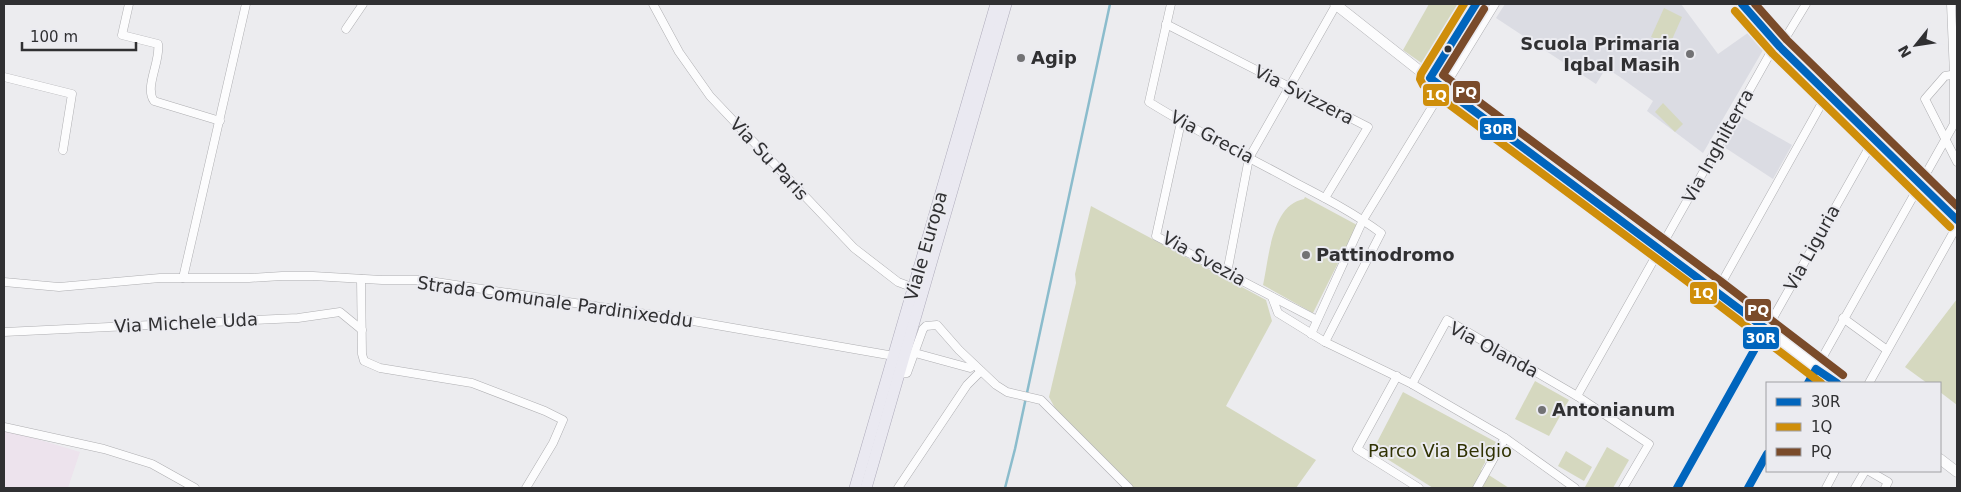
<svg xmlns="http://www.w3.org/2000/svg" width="1961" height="492" font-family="'DejaVu Sans',sans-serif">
<rect width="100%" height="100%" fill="#ececef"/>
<path fill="#ede3ed" d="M4,429L80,452L68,488H4Z"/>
<g fill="#dbdce3">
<path d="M1505,4H1681L1718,54L1752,30L1766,45L1703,153L1647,111L1653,101L1620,77L1606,68L1596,84L1496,18Z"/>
<path d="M1741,116L1792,145L1773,179L1724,147Z"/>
</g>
<g fill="#d5d8bf">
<path d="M1429,4H1469L1430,69L1403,50Z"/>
<path d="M1664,8L1682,17L1670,44L1651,37Z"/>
<path d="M1663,103L1683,124L1675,132L1655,112Z"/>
<path d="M1305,197L1357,225L1313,313L1263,285C1269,259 1271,205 1304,199Z"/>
<path d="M1091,206L1266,300L1272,321L1226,406L1316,460L1296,488H1131L1056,410L1049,397L1076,283L1075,274Z"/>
<path d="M1957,299V405L1940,392V383H1927L1905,367Z"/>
<path d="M1535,381L1569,400L1549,436L1515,419Z"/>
<path d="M1403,392L1496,442L1481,470L1509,488H1433L1373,450Z"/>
<path d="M1607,447L1629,460L1613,488H1587L1585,487Z"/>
<path d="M1566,451L1592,467L1584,481L1558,466Z"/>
</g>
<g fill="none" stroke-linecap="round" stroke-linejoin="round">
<path stroke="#8bbccc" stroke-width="2.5" d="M1005,488L1015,449L1110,4"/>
<defs>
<g id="street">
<path d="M129,4L122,35L158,44C161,61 144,87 154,101L220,121"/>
<path d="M653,4L679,52L710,96L854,248L898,282L914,288"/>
<path d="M1171,4L1149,102C1197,132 1247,156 1296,183C1325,198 1354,213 1381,233L1325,342"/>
<path d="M1166,24L1368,127L1325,198"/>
<path d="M346,29L363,4"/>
<path d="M1780,47L1806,4"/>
<path d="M1957,74L1945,76L1925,99L1957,162"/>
<path d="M4,77L72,94L63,150"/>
<path d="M1430,78L1476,4"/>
<path d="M1181,122L1156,236L1317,320"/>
<path d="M1227,273L1249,158L1336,5"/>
<path d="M183,278L246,4"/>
<path d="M361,279L362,354L364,361L380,368L472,383L545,411L563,420L553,443L526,488"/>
<path d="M4,282L59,287L160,278H249L282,276H313L382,280H423L693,321L894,356"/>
<path d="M1717,291L1827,94"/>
<path d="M1272,297L1278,313L1325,342L1412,384L1505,438L1575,488"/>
<path d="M1843,318L1887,350"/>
<path d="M4,332L298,318L340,312L362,330"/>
<path d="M1311,334L1363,220L1495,4"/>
<path d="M915,353L970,368L974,365"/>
<path d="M899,374L907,373L923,329L926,326L937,325L959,350L996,385L1007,392L1041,400L1129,488"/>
<path d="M1397,376L1357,449L1419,488"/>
<path d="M1808,383L1954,124V74L1951,4"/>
<path d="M1869,383L1957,226"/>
<path d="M1412,384L1447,320L1577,396L1649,444L1623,488"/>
<path d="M1577,396L1776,43"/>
<path d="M4,427L104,449L152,464L195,488"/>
<path d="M1869,471L1888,482L1885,488"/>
<path d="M898,488L967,385L981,371"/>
<path d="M1477,488L1505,438"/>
<path d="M1677,488L1874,139"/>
<path d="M1748,488L1767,454"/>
<path d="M1826,488L1835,471"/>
<path d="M1855,488L1865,471"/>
</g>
<g id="secondary">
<path d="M1335,4L1444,90L1717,291L1837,383"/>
<path d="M1742,4L1780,47L1957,220"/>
<path d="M1940,459L1957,472"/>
</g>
<g id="primary">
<path d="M855,488L996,4"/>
<path d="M866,488L1006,4"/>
</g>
</defs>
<use href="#street" stroke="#aeaeb1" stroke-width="9"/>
<use href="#secondary" stroke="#aeaeb1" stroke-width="11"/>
<use href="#primary" stroke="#afacbc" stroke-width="12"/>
<use href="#street" stroke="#fcfcfd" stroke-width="8"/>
<use href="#secondary" stroke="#fcfcfd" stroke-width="10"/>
<use href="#primary" stroke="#eae9f1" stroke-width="11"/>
<defs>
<g id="bus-1">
<path d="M1476,4L1430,78L1766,329L1677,488"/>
<path d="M1742,4L1780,47L1957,220"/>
<path d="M1808,383L1816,369L1837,383"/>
<path d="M1748,488L1767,454"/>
</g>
<g id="bus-2">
<path d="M1464,4L1421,74L1420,79L1423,85L1711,299L1821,383"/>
<path d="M1735,11L1773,54L1950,227"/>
</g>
<g id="bus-3">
<path d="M1755,4L1787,40L1957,206"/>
<path d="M1484,9L1443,75L1723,283L1843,375"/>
</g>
</defs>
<use href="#bus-1" stroke="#ebebf0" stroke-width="11"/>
<use href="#bus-2" stroke="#ebebf0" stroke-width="11"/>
<use href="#bus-3" stroke="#ebebf0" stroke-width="11"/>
<use href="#bus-1" stroke="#0065bd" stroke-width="8"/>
<use href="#bus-2" stroke="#cf8e0a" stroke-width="8"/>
<use href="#bus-3" stroke="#7a4b2a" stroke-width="8"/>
</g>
<circle fill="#303032" stroke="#ebebf0" stroke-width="2" cx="1448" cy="49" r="4.5"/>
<g fill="#727274" stroke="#ebebf0" stroke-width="2">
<circle cx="1690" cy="54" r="5"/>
<circle cx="1021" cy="58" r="5"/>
<circle cx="1306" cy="255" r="5"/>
<circle cx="1542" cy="410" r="5"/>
</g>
<g text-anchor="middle" stroke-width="4" stroke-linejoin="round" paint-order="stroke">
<g font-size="18" font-weight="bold" fill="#303032" stroke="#ebebf0" text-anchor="start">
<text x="1680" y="50" text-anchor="end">Scuola Primaria<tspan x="1680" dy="21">Iqbal Masih</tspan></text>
<text x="1031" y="64">Agip</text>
<text x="1316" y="261">Pattinodromo</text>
<text x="1552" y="416">Antonianum</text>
</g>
<g font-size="18" fill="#303032" stroke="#ebebf0">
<text transform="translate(1304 95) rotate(27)" y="6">Via Svizzera</text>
<text transform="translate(1212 137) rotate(28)" y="6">Via Grecia</text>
<text transform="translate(1718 146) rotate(-61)" y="6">Via Inghilterra</text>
<text transform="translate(769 159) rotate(47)" y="6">Via Su Paris</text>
<text transform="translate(926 246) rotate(-74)" y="6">Viale Europa</text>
<text transform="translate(1812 248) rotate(-61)" y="6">Via Liguria</text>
<text transform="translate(1204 259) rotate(29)" y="6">Via Svezia</text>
<text transform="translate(555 302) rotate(8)" y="6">Strada Comunale Pardinixeddu</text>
<text transform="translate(186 323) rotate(-3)" y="6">Via Michele Uda</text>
<text transform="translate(1494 350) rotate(28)" y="6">Via Olanda</text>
</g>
<g font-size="18" fill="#303203" stroke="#ebebf0">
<text x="1440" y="457">Parco Via Belgio</text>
</g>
</g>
<g stroke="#ebebf0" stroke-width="2">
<rect x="1452" y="80" width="29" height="24" rx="5" fill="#7a4b2a"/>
<rect x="1422" y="83" width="28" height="24" rx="5" fill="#cf8e0a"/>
<rect x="1479" y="117" width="38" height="24" rx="5" fill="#0065bd"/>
<rect x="1689" y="281" width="29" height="24" rx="5" fill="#cf8e0a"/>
<rect x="1744" y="298" width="28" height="24" rx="5" fill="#7a4b2a"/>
<rect x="1742" y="326" width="38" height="24" rx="5" fill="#0065bd"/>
</g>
<g font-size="14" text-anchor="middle" font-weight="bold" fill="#fff">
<text x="1466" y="97">PQ</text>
<text x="1436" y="100">1Q</text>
<text x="1498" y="134">30R</text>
<text x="1703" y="298">1Q</text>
<text x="1758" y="315">PQ</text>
<text x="1761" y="343">30R</text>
</g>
<rect width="1961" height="492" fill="none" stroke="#303032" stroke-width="10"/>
<rect x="1766" y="382" width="175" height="90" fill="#ebebf0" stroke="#a0a0a4"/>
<rect x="1776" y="398" width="25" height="8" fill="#0065bd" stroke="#a0a0a4"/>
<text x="1811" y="407" font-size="15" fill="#303032">30R</text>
<rect x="1776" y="423" width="25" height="8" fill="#cf8e0a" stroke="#a0a0a4"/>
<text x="1811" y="432" font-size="15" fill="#303032">1Q</text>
<rect x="1776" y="448" width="25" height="8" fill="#7a4b2a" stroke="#a0a0a4"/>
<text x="1811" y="457" font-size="15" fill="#303032">PQ</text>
<g transform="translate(1916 45) rotate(240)" stroke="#ebebf0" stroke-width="4" paint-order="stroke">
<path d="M0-4L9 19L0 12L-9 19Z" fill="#303032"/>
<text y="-8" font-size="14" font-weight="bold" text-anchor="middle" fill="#303032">N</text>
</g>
<path d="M22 42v8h114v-8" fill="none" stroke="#303032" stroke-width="2.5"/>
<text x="30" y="42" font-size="15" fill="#303032" stroke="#ebebf0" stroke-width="4" paint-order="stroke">100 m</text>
</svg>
